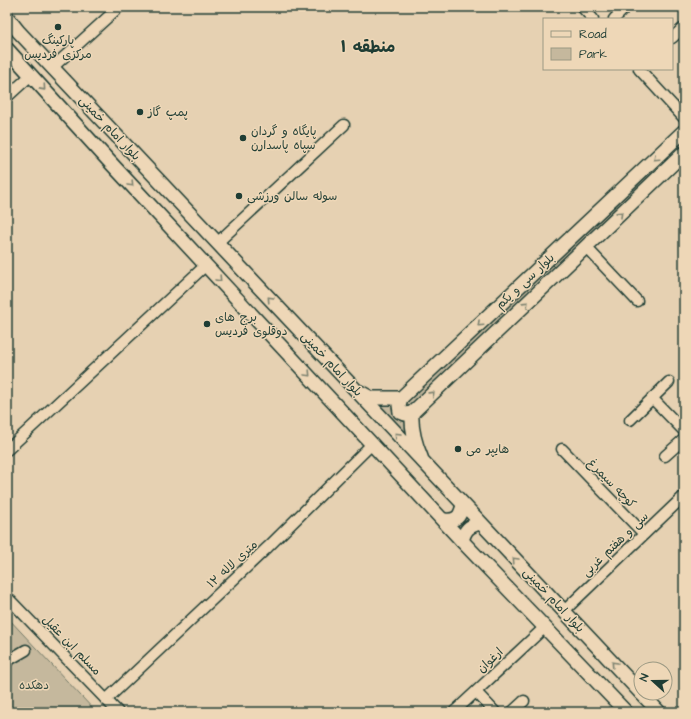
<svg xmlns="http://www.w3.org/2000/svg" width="691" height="719" font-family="'Architects Daughter','Playpen Sans Arabic',sans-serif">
<rect width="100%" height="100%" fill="#e6d1b2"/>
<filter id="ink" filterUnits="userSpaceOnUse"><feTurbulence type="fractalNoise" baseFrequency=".025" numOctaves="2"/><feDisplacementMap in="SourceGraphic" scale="8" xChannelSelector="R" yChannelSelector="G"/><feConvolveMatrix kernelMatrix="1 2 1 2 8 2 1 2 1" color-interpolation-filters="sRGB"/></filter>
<g filter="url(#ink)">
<g fill="#c5b89d" stroke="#727a68">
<path d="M684,133V151L407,411L403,400Z"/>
<path d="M369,401H397L409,416L414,450Z"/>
<path d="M7,617L96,712H7Z"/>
</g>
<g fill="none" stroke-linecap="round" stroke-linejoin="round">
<defs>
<g id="minor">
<path d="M582,7L593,19"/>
<path d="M614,19L626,7"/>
<path d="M672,38L682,29"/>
<path d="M53,67L119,7"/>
<path d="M639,69L684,118"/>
<path d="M7,97L31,75"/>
<path d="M217,243L344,125"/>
<path d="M586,247L637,301"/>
<path d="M652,398L684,431"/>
<path d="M630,420L669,382"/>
<path d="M562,449L644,534"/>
<path d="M7,450L206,265"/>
<path d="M665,456L684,439"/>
<path d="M7,597L118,712"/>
<path d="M564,611L684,496"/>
<path d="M7,661L26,650"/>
<path d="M476,692L495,712"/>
<path d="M106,700L268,547L372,444"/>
<path d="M454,712L545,627"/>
<path d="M512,712L524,701"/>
</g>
<g id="major">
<path d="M7,17L18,31L641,693"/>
<path d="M7,49L108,160L462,541L626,712"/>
<path d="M360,392L371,398H401L684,131"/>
<path d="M401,398L399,405L400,412L405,414L412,413"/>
<path d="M421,457C415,443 411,429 412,413L684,153"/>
<path d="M444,520C457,521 460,517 463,505"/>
<path d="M462,541C465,529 469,526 480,523"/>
<path d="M641,693L659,712"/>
</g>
</defs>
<use href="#minor" stroke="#1f3d34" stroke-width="13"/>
<use href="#major" stroke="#1f3d34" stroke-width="16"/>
<use href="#minor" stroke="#eed7b7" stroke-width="10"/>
<use href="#major" stroke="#eed7b7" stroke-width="13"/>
</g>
<defs><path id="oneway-chevron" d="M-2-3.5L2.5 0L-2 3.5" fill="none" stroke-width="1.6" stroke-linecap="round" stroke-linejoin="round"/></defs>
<g stroke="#7c826f">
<use href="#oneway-chevron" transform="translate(43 88) rotate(48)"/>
<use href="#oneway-chevron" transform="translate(656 158) rotate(137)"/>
<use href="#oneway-chevron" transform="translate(131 184) rotate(47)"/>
<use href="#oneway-chevron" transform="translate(620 214) rotate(-44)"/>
<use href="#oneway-chevron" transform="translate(219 279) rotate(47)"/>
<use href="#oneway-chevron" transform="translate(270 299) rotate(-133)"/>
<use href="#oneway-chevron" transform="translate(526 304) rotate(-44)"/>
<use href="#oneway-chevron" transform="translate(480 324) rotate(137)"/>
<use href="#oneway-chevron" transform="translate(308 374) rotate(47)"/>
<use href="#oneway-chevron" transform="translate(432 394) rotate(-44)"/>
<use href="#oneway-chevron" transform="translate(397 435) rotate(-133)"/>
<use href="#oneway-chevron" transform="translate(515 560) rotate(-133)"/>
<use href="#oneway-chevron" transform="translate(614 664) rotate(-133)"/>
</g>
</g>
<g fill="#1f3d34" stroke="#eed7b7" stroke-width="1.5">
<circle cx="58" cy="27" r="4"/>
<circle cx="140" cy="112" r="4"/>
<circle cx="243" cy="138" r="4"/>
<circle cx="239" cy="196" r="4"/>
<circle cx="207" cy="324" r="4"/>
<circle cx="458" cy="449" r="4"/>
</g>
<g text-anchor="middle" stroke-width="3" stroke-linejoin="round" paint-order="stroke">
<g font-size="12" fill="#1f3d34" stroke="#eed7b7" text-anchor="start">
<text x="58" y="44" text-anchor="middle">پارکینگ<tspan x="58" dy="14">مرکزی فردیس</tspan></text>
<text x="148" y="116">پمپ گاز</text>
<text x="251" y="135">پایگاه و گردان<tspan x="251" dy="14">سپاه پاسدارن</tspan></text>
<text x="247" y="200">سوله سالن ورزشی</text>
<text x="215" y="321">برج های<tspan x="215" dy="14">دوقلوی فردیس</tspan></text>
<text x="466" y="453">هایپر می</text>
</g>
<g font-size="12" fill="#1f3d34" stroke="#eed7b7">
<text transform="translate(110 128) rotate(47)" y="4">بلوار امام خمینی</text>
<text transform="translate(525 281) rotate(-43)" y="4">بلوار سی و یکم</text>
<text transform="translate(332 364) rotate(47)" y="4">بلوار امام خمینی</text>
<text transform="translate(612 483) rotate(46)" y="4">کوچه سیمرغ</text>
<text transform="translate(615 544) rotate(-44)" y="4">سی و هفتم غربی</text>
<text transform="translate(232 564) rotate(-43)" y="4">۱۲ متری لاله</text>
<text transform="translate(554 600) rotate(47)" y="4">بلوار امام خمینی</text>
<text transform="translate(72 645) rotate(46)" y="4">مسلم ابن عقیل</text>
<text transform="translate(490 660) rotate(-43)" y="4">ارغوان</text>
</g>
<g font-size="12" fill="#30493e" stroke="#eed7b7">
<text x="34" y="689">دهکده</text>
</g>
<g font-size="16" font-weight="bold" fill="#1f3d34" stroke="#eed7b7">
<text x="368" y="52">منطقه ۱</text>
</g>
</g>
<rect width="691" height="719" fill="none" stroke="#eed7b7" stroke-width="24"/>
<rect x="12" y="12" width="667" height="695" fill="none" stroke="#1f3d34" stroke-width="1.5" filter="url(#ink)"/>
<rect x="543" y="18" width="130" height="52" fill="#eed7b7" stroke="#9b9983"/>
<rect x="551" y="31" width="20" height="6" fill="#eed7b7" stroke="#9b9983"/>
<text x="579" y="38" font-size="12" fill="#1f3d34">Road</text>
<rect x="551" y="48" width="20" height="12" fill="#c5b89d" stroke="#9b9983"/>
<text x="579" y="58" font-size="12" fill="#1f3d34">Park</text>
<g transform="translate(653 681) rotate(291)"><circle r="19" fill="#eed7b7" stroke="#9b9983"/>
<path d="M0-3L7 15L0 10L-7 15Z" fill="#1f3d34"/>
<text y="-6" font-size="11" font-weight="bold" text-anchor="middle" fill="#1f3d34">N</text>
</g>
</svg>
